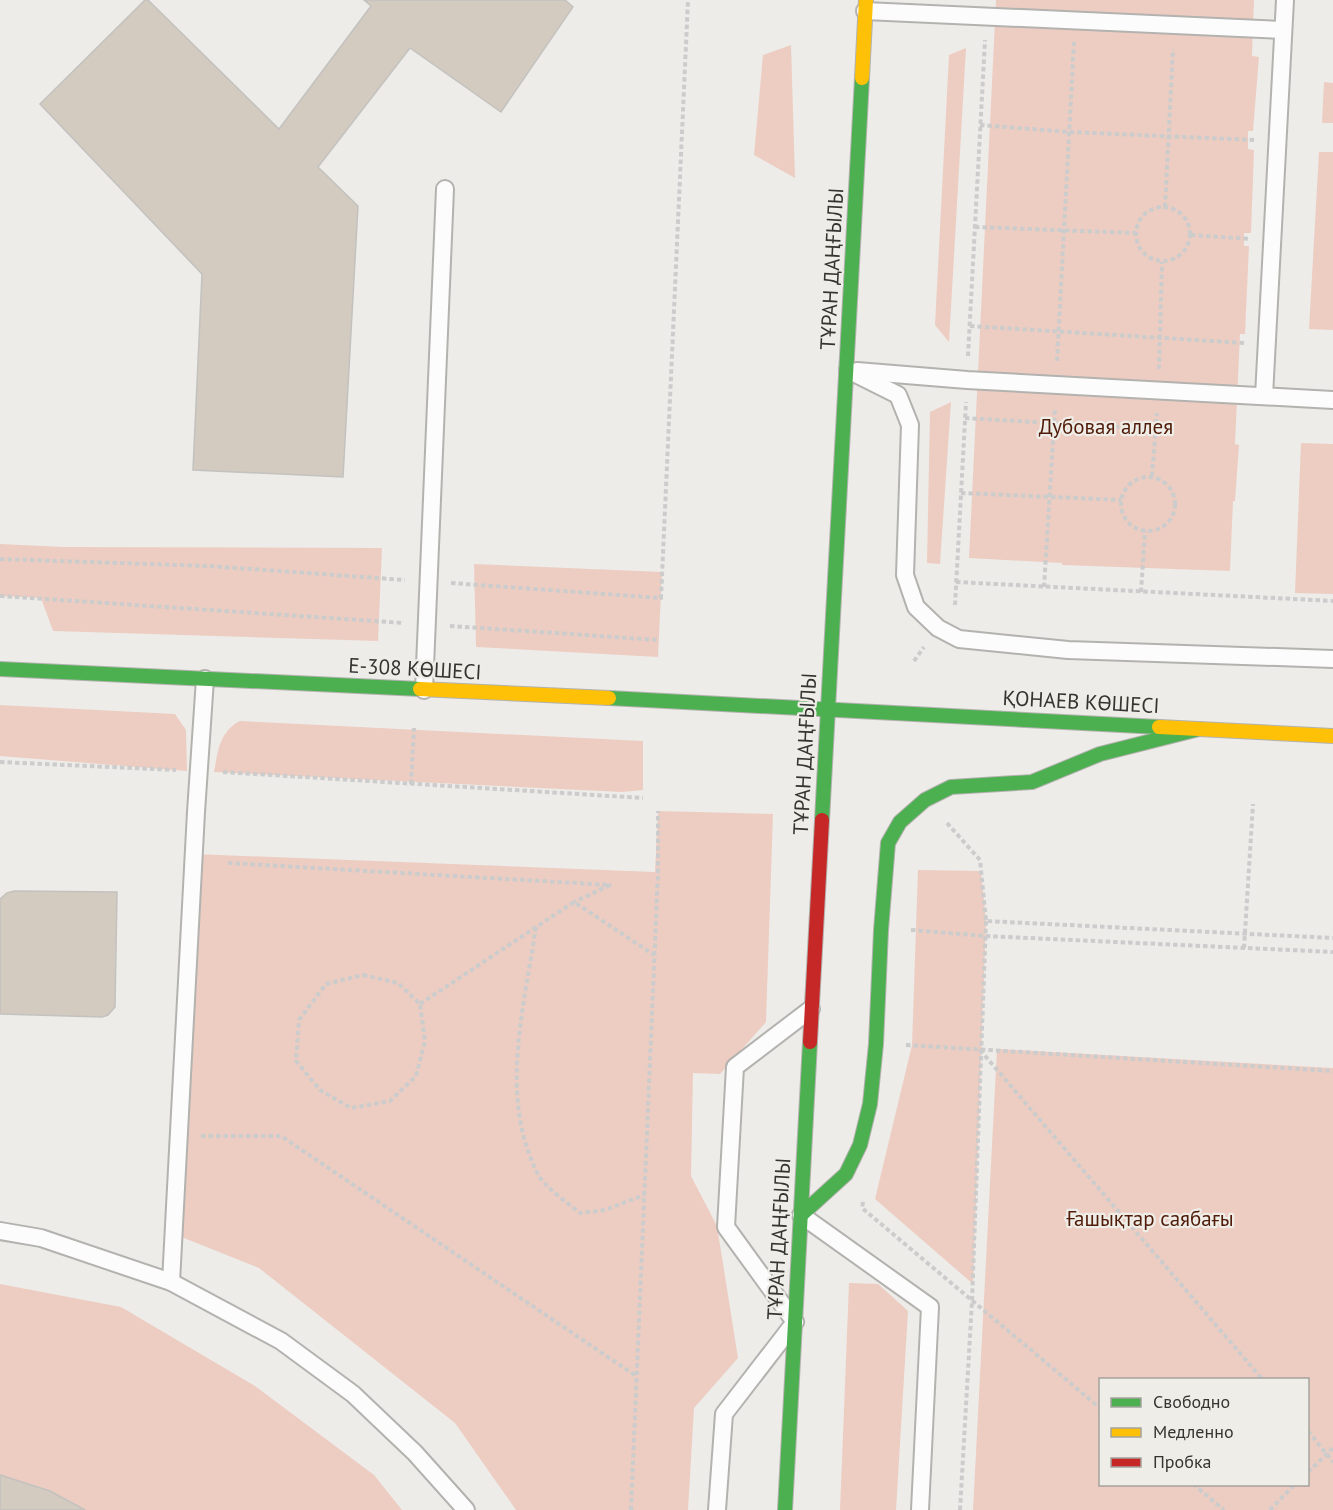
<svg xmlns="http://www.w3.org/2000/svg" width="1333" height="1510" font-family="'PT Sans',sans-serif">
<rect width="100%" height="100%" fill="#edece9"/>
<g fill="#edcdc2" fill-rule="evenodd">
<path d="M996,0H1254L1252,56L1259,57L1253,131H1248V149L1254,150L1251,233H1244V246H1249L1245,334H1240L1235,444L1239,445L1235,501H1233L1230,571L1062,565V563L969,558Z"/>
<path d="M791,45L795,178L754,155L763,55Z"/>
<path d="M966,48L949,342L935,325L949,55Z"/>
<path d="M1324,82L1333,83V123H1322Z"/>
<path d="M1319,152H1333V330L1309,329Z"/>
<path d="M951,402L940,564L927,563L930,412Z"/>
<path d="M1301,443L1333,444V594L1295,593Z"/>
<path d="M0,544L64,547L382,548L378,641L53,631L41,598L0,596Z"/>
<path d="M474,564L662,572L658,657L476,647Z"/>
<path d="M0,705L175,714L186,730L187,771L0,756Z"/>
<path d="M240,721L643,741V790L622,792L214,772C218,751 219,732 240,721Z"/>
<path d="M658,811L773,814L766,1022L720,1074L693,1073L691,1176L717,1226L738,1358L694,1408L688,1510H516L455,1423L259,1268L174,1234L194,854L655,872Z"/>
<path d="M918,870L981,871L986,921L973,1284L875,1199L912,1045Z"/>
<path d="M997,1049L1333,1068V1510H973ZM1100,1380H1308V1484H1100Z"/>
<path d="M849,1283L878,1284L908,1311L896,1510H840Z"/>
<path d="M0,1284L121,1307L255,1386L374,1475L402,1510H85L50,1491L0,1475Z"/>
</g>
<g fill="#d3cac0" stroke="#c3c2bf" stroke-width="1.5">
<path d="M145,0H148L279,129L371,6L364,0H565L573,7L501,112L410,48L318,167L358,206L343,477L193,470L202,274L40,104Z"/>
<path d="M14,891L117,892L115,1007L108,1015L102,1017L0,1014V899L7,893Z"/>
<path d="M0,1475L50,1491L85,1510H0Z"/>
</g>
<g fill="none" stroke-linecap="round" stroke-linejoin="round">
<defs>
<g id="lane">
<path d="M865,11L1283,30"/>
<path d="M848,370L898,395L910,425L905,575L916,607L938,628L959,639L1068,650L1333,659"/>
<path d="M857,371L967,380L1333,400"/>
<path d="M1264,396L1285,0"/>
<path d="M424,690L445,189"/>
<path d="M801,1215L930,1307L920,1510"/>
<path d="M0,1231L41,1238L171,1282L281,1341L353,1394L415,1453L466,1510"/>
<path d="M171,1282L196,812L205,679"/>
<path d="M717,1510L724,1414L795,1322L726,1227L735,1067L811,1009"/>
</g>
<g id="fast">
<path d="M0,669L420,689"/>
<path d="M609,698L1159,727"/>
<path d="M822,820L862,78"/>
<path d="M801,1215L846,1174L860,1145L870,1104L876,1044L881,930L888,843L900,822L925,800L951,787L1032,782L1100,754L1199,729"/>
<path d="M785,1510L810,1042"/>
</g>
<g id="slow">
<path d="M862,78L866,0"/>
<path d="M420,689L609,698"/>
<path d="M1159,727L1333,736"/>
</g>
<path id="jam" d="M810,1042L822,820"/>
</defs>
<use href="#lane" stroke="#b3b2af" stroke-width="20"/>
<use href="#fast" stroke="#b3b2af" stroke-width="16"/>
<use href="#slow" stroke="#b3b2af" stroke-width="16"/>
<use href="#jam" stroke="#b3b2af" stroke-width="16"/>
<g stroke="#ccc" stroke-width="4" stroke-dasharray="4.5 3" stroke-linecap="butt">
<path d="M980,125L1069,132L1255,140"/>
<circle cx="1163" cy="234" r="27"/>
<path d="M1165,207L1173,49"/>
<path d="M975,227L1136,233"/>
<path d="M1191,235L1250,239"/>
<path d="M970,326L1244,343"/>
<path d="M968,356L985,40"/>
<path d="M1057,361L1074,42"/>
<path d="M1159,369L1162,262"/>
<path d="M965,418L1155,429"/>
<path d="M1152,476L1157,413"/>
<circle cx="1148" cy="504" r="27"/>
<path d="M961,493L1121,500"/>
<path d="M0,559L209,566L405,580"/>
<path d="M956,582L1333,601"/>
<path d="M451,583L661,598L688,0"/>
<path d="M1044,587L1055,408"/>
<path d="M1141,592L1145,531"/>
<path d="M0,596L403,623"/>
<path d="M955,605L966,402"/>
<path d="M450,626L658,640"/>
<path d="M914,661L924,647"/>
<path d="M0,762L176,770"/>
<path d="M223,772L643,798"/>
<path d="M411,784L414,728"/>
<path d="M947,823L980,860L986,921L1333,938"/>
<path d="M228,863L610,885L574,902"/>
<path d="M536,927C524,1007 498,1100 539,1176C546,1188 569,1204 580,1213L605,1210L644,1195"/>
<path d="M911,930L985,936L1333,952"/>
<path d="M1244,948L1253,804"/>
<path d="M363,975L398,983L420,1004L425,1041L416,1076L390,1101L351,1108L320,1090L296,1061L299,1020L326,984Z"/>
<path d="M420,1004L574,902L654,955"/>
<path d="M906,1045L1333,1071"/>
<path d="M980,1050L1263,1380"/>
<path d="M201,1136H281L636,1376"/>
<path d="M863,1202L862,1208L1100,1408"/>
<path d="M1308,1431L1333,1462"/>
<path d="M1308,1472L1333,1448"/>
<path d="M1193,1484L1224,1510"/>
<path d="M631,1510L658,872V811"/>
<path d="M960,1510L972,1301L986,921"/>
<path d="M1270,1510L1295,1484"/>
</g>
<use href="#lane" stroke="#fcfcfc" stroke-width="16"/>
<use href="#fast" stroke="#4caf50" stroke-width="14"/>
<use href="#slow" stroke="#ffc107" stroke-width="14"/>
<use href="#jam" stroke="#c62828" stroke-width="14"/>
</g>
<g text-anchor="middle" stroke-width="4.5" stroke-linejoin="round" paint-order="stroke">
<g font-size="21" fill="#343431" stroke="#efede7">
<text transform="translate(832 269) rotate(-87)" y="7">ТҰРАН ДАҢҒЫЛЫ</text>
<text transform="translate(415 669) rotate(3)" y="7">Е-308 КӨШЕСІ</text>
<text transform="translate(1081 702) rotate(3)" y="7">ҚОНАЕВ КӨШЕСІ</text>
<text transform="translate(805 754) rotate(-87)" y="7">ТҰРАН ДАҢҒЫЛЫ</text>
<text transform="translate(779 1239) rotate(-87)" y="7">ТҰРАН ДАҢҒЫЛЫ</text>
</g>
<g font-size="21" fill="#501b08" stroke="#efede7">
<text x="1106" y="434">Дубовая аллея</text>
<text x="1150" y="1226">Ғашықтар саябағы</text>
</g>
</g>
<rect x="1099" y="1378" width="210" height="108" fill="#efede7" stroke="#a4a39e" stroke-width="1.5"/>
<rect x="1111" y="1398" width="30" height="9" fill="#4caf50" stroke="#a4a39e" stroke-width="1.5"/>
<text x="1153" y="1408" font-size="18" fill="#343431">Свободно</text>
<rect x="1111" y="1428" width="30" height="9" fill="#ffc107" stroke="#a4a39e" stroke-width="1.5"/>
<text x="1153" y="1438" font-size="18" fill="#343431">Медленно</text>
<rect x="1111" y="1458" width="30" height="9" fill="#c62828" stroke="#a4a39e" stroke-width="1.5"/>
<text x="1153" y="1468" font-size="18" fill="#343431">Пробка</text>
</svg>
